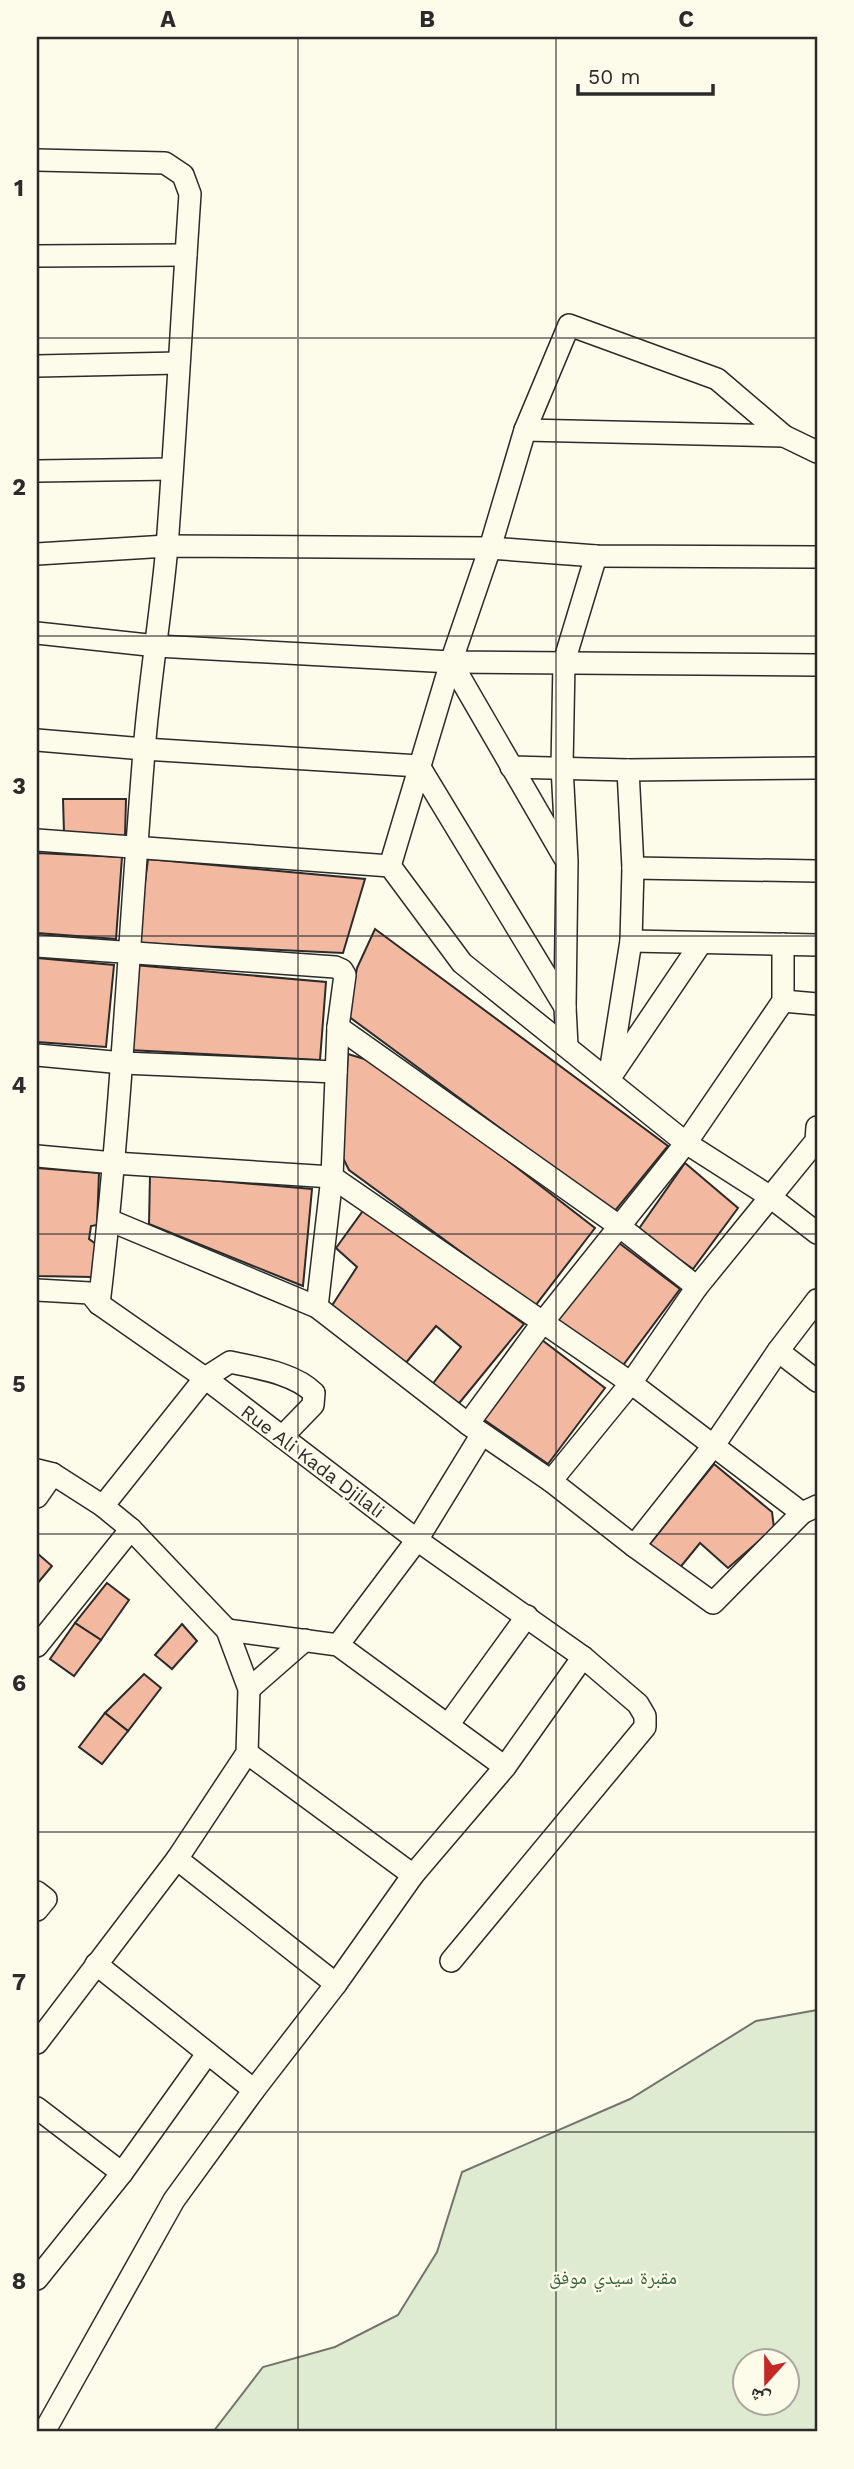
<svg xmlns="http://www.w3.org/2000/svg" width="854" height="2469" font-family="'Work Sans','Noto Naskh Arabic',sans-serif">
<rect width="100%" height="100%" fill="#fdfbea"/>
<path fill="#deebd1" stroke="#74746e" stroke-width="2" fill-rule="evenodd" d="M817,2010V2432H213L263,2367L335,2347L398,2315L437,2252L462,2172L630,2099L756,2021ZM746,2360H788V2402H746Z"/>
<g fill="#f2b8a0" stroke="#2b2b2b" stroke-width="2">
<path d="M63,799H126L125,836L64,833Z"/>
<path d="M37,853L122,857L116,939L37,933Z"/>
<path d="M148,859L365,879L343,953L137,943Z"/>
<path d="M375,929L668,1146L614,1212L348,1016L357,968Z"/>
<path d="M37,958L114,965L106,1047L37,1042Z"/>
<path d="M134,965L326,982L320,1060L130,1050Z"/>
<path d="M348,1054L384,1065L595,1228L535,1306L349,1170L342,1156V1138Z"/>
<path d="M685,1163L738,1208L693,1269L638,1230Z"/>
<path d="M37,1168L99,1173L97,1225L91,1226L89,1239L96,1244L92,1277L37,1276Z"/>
<path d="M150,1175L312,1189L303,1286L149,1224Z"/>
<path d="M365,1208L524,1324L456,1407L431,1386L461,1347L436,1326L405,1364L331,1307L357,1267L336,1248Z"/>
<path d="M615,1240L680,1289L618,1372L552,1324Z"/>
<path d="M542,1340L605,1388L548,1464L483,1419Z"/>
<path d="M714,1464L772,1512L774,1528L728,1568L700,1543L678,1570L649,1545Z"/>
<path d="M37,1553L52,1566L37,1584Z"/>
<path d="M107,1583L129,1600L101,1640L75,1623Z"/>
<path d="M75,1623L101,1640L74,1676L50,1659Z"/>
<path d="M182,1624L197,1641L172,1669L155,1655Z"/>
<path d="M144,1674L161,1688L128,1731L105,1713Z"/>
<path d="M105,1713L128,1731L102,1764L79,1747Z"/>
</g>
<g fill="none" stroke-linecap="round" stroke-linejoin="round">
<defs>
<g id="minor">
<path d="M37,160L165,163L183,175L190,194C182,312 176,429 167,546C161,615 149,683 144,752C129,936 121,1121 99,1304"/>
<path d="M37,256L186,255"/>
<path d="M37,366L179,363"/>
<path d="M525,430L784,436"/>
<path d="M37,471L172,469"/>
<path d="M37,554L167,546L490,548L596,556L817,557"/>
<path d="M37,633L157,646L451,662L817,665"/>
<path d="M451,662L564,857"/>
<path d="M37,740L144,749L419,766L565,1007"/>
<path d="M511,767L628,770L817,768"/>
<path d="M628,770L633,868L631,941L609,1079L701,943"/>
<path d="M37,840L390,866L462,963L686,1143L769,1196L817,1233"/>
<path d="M390,866L451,662L490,548L525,430L569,325L717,379L784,436L817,452"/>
<path d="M633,868L817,871"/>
<path d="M631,941L817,945"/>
<path d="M37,946L335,967L342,970L345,975L338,1027L332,1177L317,1307"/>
<path d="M783,1001L817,1004"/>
<path d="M338,1027L619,1226L697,1287"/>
<path d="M567,1046L565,1007L567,861L562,767L564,662L596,556"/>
<path d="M37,1055L123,1063L336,1072"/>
<path d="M37,1156L114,1163L332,1177L631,1383L802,1513"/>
<path d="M109,1220L317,1307L468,1424L551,1481L634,1546L713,1603L802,1513L817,1506"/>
<path d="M37,1290L90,1293L99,1304L205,1378L417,1540L583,1657L638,1704L645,1716V1727L451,1961"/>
<path d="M778,1351L817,1381"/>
<path d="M468,1424L543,1322L686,1143L783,1001V944"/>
<path d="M37,1470L53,1474L103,1506L131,1529L227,1630L249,1689L247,1753L177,1859L37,2043"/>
<path d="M551,1481L631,1383L697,1287L816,1141L817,1127"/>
<path d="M37,1497L53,1474"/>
<path d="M103,1506L205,1378L230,1362C257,1368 294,1373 314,1393L313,1405L282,1437"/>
<path d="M634,1546L714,1445L778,1351L817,1300"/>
<path d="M227,1630L338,1645L505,1767"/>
<path d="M338,1645L417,1540L482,1434"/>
<path d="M37,1646L131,1529"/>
<path d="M249,1689L305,1640"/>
<path d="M448,1725L527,1616"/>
<path d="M247,1753L413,1875"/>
<path d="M177,1859L336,1984"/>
<path d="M37,1892L46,1899L37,1910"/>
<path d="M96,1964L254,2090"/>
<path d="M37,2108L122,2173L207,2054"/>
<path d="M37,2279L122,2173"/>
<path d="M44,2432L174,2200L254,2090L336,1984L413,1875L505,1767L583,1657"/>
</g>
</defs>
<use href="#minor" stroke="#2b2b2b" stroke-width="24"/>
<use href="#minor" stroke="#fdfbea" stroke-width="21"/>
</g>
<path fill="none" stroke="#2b2b2b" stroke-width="2" stroke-opacity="0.55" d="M298,37V2432M556,37V2432M37,338H817M37,636H817M37,936H817M37,1234H817M37,1534H817M37,1832H817M37,2132H817"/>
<g text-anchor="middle" stroke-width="5" stroke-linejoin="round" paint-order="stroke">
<g font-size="19" fill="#2b2b2b" stroke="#fdfbea">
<text transform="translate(313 1461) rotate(37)" y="7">Rue Ali Kada Djilali</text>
</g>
<g font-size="19" fill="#34623c" stroke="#fdfbea">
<text x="613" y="2284">مقبرة سيدي موفق</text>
</g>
</g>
<rect width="854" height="2469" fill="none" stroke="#fdfbea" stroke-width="77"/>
<g transform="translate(766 2382) rotate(201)"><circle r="33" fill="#fdfbea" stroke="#a9a89e" stroke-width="2"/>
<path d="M0-5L12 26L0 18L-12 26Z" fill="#c62828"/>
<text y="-10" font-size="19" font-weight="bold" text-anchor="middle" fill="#2b2b2b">ش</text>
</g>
<path d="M578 84v10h135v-10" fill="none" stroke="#2b2b2b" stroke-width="3.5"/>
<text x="588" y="84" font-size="21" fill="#2b2b2b" stroke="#fdfbea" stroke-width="5" paint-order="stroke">50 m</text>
<rect x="38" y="38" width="778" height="2392" fill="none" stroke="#2b2b2b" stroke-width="2.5"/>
<g font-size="23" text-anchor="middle" font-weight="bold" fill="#2b2b2b">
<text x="168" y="27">A</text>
<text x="427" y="27">B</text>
<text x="686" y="27">C</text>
<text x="19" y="196">1</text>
<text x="19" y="495">2</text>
<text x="19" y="794">3</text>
<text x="19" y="1093">4</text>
<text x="19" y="1392">5</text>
<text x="19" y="1691">6</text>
<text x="19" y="1990">7</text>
<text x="19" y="2289">8</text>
</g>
</svg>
